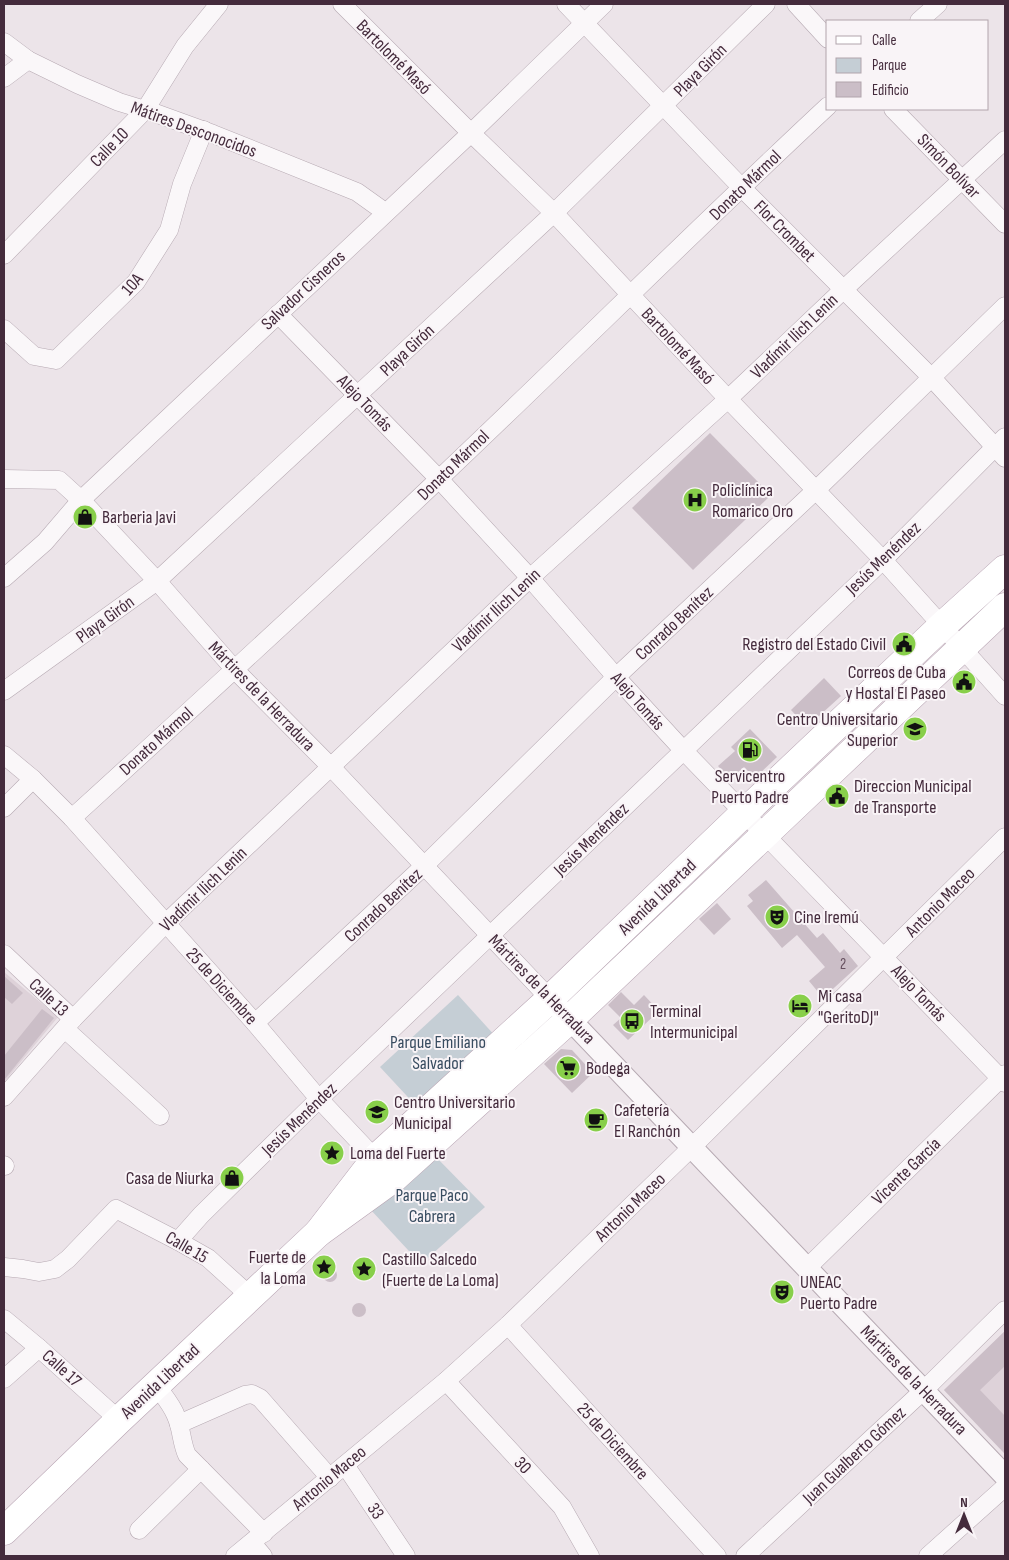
<svg xmlns="http://www.w3.org/2000/svg" width="1009" height="1560" font-family="'Sofia Sans Condensed',sans-serif">
<rect width="100%" height="100%" fill="#ece4e9"/>
<g fill="#ded2d9">
<path d="M4,972L58,1017L4,1082Z"/>
<path d="M1005,1331V1454L944,1390Z"/>
</g>
<g fill="#c5ced5">
<path d="M458,995L497,1038L419,1109L380,1067Z"/>
<path d="M435,1156L485,1207L421,1264L370,1209Z"/>
</g>
<g fill="#cbbec7">
<path d="M710,433L771,495L693,570L632,508Z"/>
<path d="M824,678L841,696L807,727L791,710Z"/>
<path d="M750,729L777,757L755,778L744,767L730,779L718,766L735,751L731,747Z"/>
<path d="M766,880L817,938L823,933L840,953L844,949L858,966L823,998L809,981L825,967L797,935L782,948L747,906L753,901L748,895Z"/>
<path d="M717,903L731,919L714,935L699,919Z"/>
<path d="M4,976L23,993L12,1004L4,997Z"/>
<path d="M621,992L634,1005L644,995L659,1011L628,1040L613,1025L621,1018L608,1005Z"/>
<path d="M42,1009L54,1018L4,1080V1056Z"/>
<path d="M561,1049L572,1050L593,1073L572,1093L544,1064Z"/>
<circle cx="330" cy="1275" r="7"/>
<circle cx="359" cy="1310" r="7"/>
<path d="M1005,1331V1366L980,1390L1005,1416V1454L944,1390Z"/>
</g>
<g fill="none" stroke-linecap="round" stroke-linejoin="round">
<defs>
<g id="minor">
<path d="M342,4L471,133L554,213L728,399L883,560L1005,696"/>
<path d="M566,4L741,187L932,378L1005,458"/>
<path d="M796,4L828,39"/>
<path d="M919,21L938,4"/>
<path d="M4,42L28,60L77,84L119,102L155,113L213,134L357,192L385,212"/>
<path d="M4,78L28,60"/>
<path d="M893,109L1005,224"/>
<path d="M4,255L145,110L185,46L219,4"/>
<path d="M278,314L439,479L530,578L616,677L683,750L1005,1083"/>
<path d="M4,329L34,356L56,360L136,282L169,230L182,184L204,130"/>
<path d="M4,479L59,480L81,500L157,581L235,670L331,767L550,999"/>
<path d="M4,578L45,542L81,500L471,133L604,4"/>
<path d="M4,691L157,581L554,213L766,4"/>
<path d="M4,755L33,779L72,818L255,1023L319,1099L382,1166"/>
<path d="M4,808L33,779"/>
<path d="M72,818C195,706 319,593 440,478C570,355 697,228 828,106"/>
<path d="M4,954L73,1019"/>
<path d="M255,1023L424,866L616,677L816,490L1005,306"/>
<path d="M65,1029L160,1116"/>
<path d="M4,1097L73,1019L166,923L530,578L728,399L844,289L1005,140"/>
<path d="M4,1165L5,1166"/>
<path d="M178,1241L201,1215L319,1099L883,560L1005,437"/>
<path d="M4,1267L23,1269L39,1272L55,1269L68,1259L116,1209L178,1241L208,1258L250,1296"/>
<path d="M807,1268L1005,1074"/>
<path d="M4,1319L39,1348L119,1420"/>
<path d="M508,1325L717,1556"/>
<path d="M4,1379L39,1348"/>
<path d="M446,1381L562,1507L590,1556"/>
<path d="M156,1385C163,1395 172,1405 176,1416C182,1429 181,1442 187,1455L264,1533"/>
<path d="M179,1424L245,1395L252,1394L260,1398L330,1478"/>
<path d="M345,1465L406,1556"/>
<path d="M139,1530L201,1469"/>
<path d="M252,1543L263,1556"/>
<path d="M235,1556L446,1381L508,1325L692,1147L1005,837"/>
<path d="M745,1556L924,1390L1005,1310"/>
<path d="M928,1556L1005,1487"/>
</g>
<path id="tertiary" d="M559,1008L1005,1476"/>
<g id="primary">
<path d="M1005,569L942,626L743,814L550,999L375,1159L318,1233L394,1178L570,1019L1005,607"/>
<path d="M4,1531L119,1420L318,1233"/>
</g>
</defs>
<use href="#minor" stroke="#b6a9b2" stroke-width="19"/>
<use href="#tertiary" stroke="#b6a9b2" stroke-width="23"/>
<use href="#primary" stroke="#b7a3b2" stroke-width="29"/>
<use href="#minor" stroke="#faf7f9" stroke-width="18"/>
<use href="#tertiary" stroke="#faf7f9" stroke-width="21"/>
<use href="#primary" stroke="#fff" stroke-width="28"/>
</g>
<defs>
<symbol id="hospital-disc" viewBox="-11 -11 22 22"><circle r="9.5" fill="#88cf4a" stroke="#f9f4f7"/><path d="M-5-5h3v3.5h4V-5h3V5h-3V1.5h-4V5h-3Z" fill="#111"/></symbol>
<symbol id="shop-disc" viewBox="-11 -11 22 22"><circle r="9.5" fill="#88cf4a" stroke="#f9f4f7"/><path d="M-5-2.5h2.3a2.7 3.5 0 0 1 5.4 0H5L5.5 6h-11ZM-1.5-2.5h3a1.5 2.3 0 0 0-3 0Z" fill="#111"/></symbol>
<symbol id="civic-disc" viewBox="-11 -11 22 22"><circle r="9.5" fill="#88cf4a" stroke="#f9f4f7"/><path d="M-.6-6.5H3V-4.5H.6V-3L4-1V1h2V6H-6V1h2V-1L-.6-3ZM-1.2 2.5V6h2.4V2.5Z" fill="#111"/></symbol>
<symbol id="university-disc" viewBox="-11 -11 22 22"><circle r="9.5" fill="#88cf4a" stroke="#f9f4f7"/><path d="M0-5L7-2L0 1L-7-2ZM-4 1L0 2.5L4 1V4Q0 6-4 4Z" fill="#111"/></symbol>
<symbol id="fuel-disc" viewBox="-11 -11 22 22"><circle r="9.5" fill="#88cf4a" stroke="#f9f4f7"/><path d="M-5.5-6h7V0h2V4h1.3V-2.5L3-4.5l.8-.8L6-3V5H2.5V1h-1V6h-7ZM-4.2-4.7v3.2H.2V-4.7Z" fill="#111"/></symbol>
<symbol id="theatre-disc" viewBox="-11 -11 22 22"><circle r="9.5" fill="#88cf4a" stroke="#f9f4f7"/><path d="M-5-5.5Q0-4 5-5.5V0Q5 5 0 6Q-5 5-5 0ZM-3.3-2.5H-1v1.5H-3.3ZM1-2.5H3.3v1.5H1ZM-2.8 1Q0 5.5 2.8 1Z" fill="#111"/></symbol>
<symbol id="hotel-disc" viewBox="-11 -11 22 22"><circle r="9.5" fill="#88cf4a" stroke="#f9f4f7"/><path d="M-6-4.5h1.5V1H6V5H4.5V3h-9V5H-6ZM-4 0a1.8 1.8 0 1 1 3.6 0ZM.5 0V-2.5h3Q6-2.5 6 0Z" fill="#111"/></symbol>
<symbol id="bus-disc" viewBox="-11 -11 22 22"><circle r="9.5" fill="#88cf4a" stroke="#f9f4f7"/><path d="M-5-6H5V4H4V6H2V4H-2V6H-4V4H-5ZM-3.5-4V0h7V-4ZM-3.5 1.2v1.5H-2V1.2ZM2 1.2v1.5H3.5V1.2Z" fill="#111"/></symbol>
<symbol id="supermarket-disc" viewBox="-11 -11 22 22"><circle r="9.5" fill="#88cf4a" stroke="#f9f4f7"/><path d="M-6-5.5h2.5l.6 2H6L4.5 2H-2.5L-4.4-4H-6ZM-1.5 3.2a1.3 1.3 0 1 0 .1 0ZM3 3.2a1.3 1.3 0 1 0 .1 0Z" fill="#111"/></symbol>
<symbol id="cafe-disc" viewBox="-11 -11 22 22"><circle r="9.5" fill="#88cf4a" stroke="#f9f4f7"/><path d="M-5.5-4.5H6V0H3Q3 3.5 0 3.5H-2.5Q-5.5 3.5-5.5 0ZM3-3.2v2h1.7v-2ZM-6 4.5H4V6H-6Z" fill="#111"/></symbol>
<symbol id="sight-disc" viewBox="-11 -11 22 22"><circle r="9.5" fill="#88cf4a" stroke="#f9f4f7"/><path d="M0-6L1.8-2.2L6-1.7L2.9 1.2L3.7 5.4L0 3.3L-3.7 5.4L-2.9 1.2L-6-1.7L-1.8-2.2Z" fill="#111"/></symbol>
</defs>
<g fill-rule="evenodd">
<use href="#hospital-disc" x="681" y="486" width="28" height="28"/>
<use href="#shop-disc" x="71" y="503" width="28" height="28"/>
<use href="#civic-disc" x="890" y="630" width="28" height="28"/>
<use href="#civic-disc" x="950" y="668" width="28" height="28"/>
<use href="#university-disc" x="901" y="715" width="28" height="28"/>
<use href="#fuel-disc" x="736" y="736" width="28" height="28"/>
<use href="#civic-disc" x="823" y="782" width="28" height="28"/>
<use href="#theatre-disc" x="763" y="903" width="28" height="28"/>
<use href="#hotel-disc" x="786" y="992" width="28" height="28"/>
<use href="#bus-disc" x="618" y="1007" width="28" height="28"/>
<use href="#supermarket-disc" x="554" y="1054" width="28" height="28"/>
<use href="#university-disc" x="363" y="1098" width="28" height="28"/>
<use href="#cafe-disc" x="582" y="1106" width="28" height="28"/>
<use href="#sight-disc" x="318" y="1139" width="28" height="28"/>
<use href="#shop-disc" x="218" y="1164" width="28" height="28"/>
<use href="#sight-disc" x="310" y="1253" width="28" height="28"/>
<use href="#sight-disc" x="350" y="1255" width="28" height="28"/>
<use href="#theatre-disc" x="768" y="1278" width="28" height="28"/>
</g>
<g text-anchor="middle" stroke-width="4" stroke-linejoin="round" paint-order="stroke">
<g font-size="15" fill="#66505f">
<text x="843" y="969">2</text>
</g>
<g font-size="18" fill="#442b3c" stroke="#f9f4f7">
<text transform="translate(394 57) rotate(45)" y="6">Bartolomé Masó</text>
<text transform="translate(700 70) rotate(-45)" y="6">Playa Girón</text>
<text transform="translate(194 129) rotate(20)" y="6">Mátires Desconocidos</text>
<text transform="translate(109 147) rotate(-46)" y="6">Calle 10</text>
<text transform="translate(949 166) rotate(46)" y="6">Simón Bolívar</text>
<text transform="translate(745 185) rotate(-44)" y="6">Donato Mármol</text>
<text transform="translate(785 231) rotate(45)" y="6">Flor Crombet</text>
<text transform="translate(132 284) rotate(-49)" y="6">10A</text>
<text transform="translate(303 290) rotate(-43)" y="6">Salvador Cisneros</text>
<text transform="translate(794 336) rotate(-44)" y="6">Vladímir Ilich Lenin</text>
<text transform="translate(678 346) rotate(47)" y="6">Bartolomé Masó</text>
<text transform="translate(407 350) rotate(-43)" y="6">Playa Girón</text>
<text transform="translate(365 403) rotate(46)" y="6">Alejo Tomás</text>
<text transform="translate(453 465) rotate(-44)" y="6">Donato Mármol</text>
<text transform="translate(883 558) rotate(-44)" y="6">Jesús Menéndez</text>
<text transform="translate(496 610) rotate(-43)" y="6">Vladímir Ilich Lenin</text>
<text transform="translate(105 619) rotate(-36)" y="6">Playa Girón</text>
<text transform="translate(674 623) rotate(-43)" y="6">Conrado Benítez</text>
<text transform="translate(262 696) rotate(46)" y="6">Mártires de la Herradura</text>
<text transform="translate(638 701) rotate(48)" y="6">Alejo Tomás</text>
<text transform="translate(156 741) rotate(-42)" y="6">Donato Mármol</text>
<text transform="translate(591 839) rotate(-44)" y="6">Jesús Menéndez</text>
<text transform="translate(203 889) rotate(-44)" y="6">Vladímir Ilich Lenin</text>
<text transform="translate(657 897) rotate(-44)" y="6">Avenida Libertad</text>
<text transform="translate(940 902) rotate(-45)" y="6">Antonio Maceo</text>
<text transform="translate(383 905) rotate(-43)" y="6">Conrado Benítez</text>
<text transform="translate(222 986) rotate(48)" y="6">25 de Diciembre</text>
<text transform="translate(542 989) rotate(46)" y="6">Mártires de la Herradura</text>
<text transform="translate(919 993) rotate(46)" y="6">Alejo Tomás</text>
<text transform="translate(49 997) rotate(43)" y="6">Calle 13</text>
<text transform="translate(299 1119) rotate(-44)" y="6">Jesús Menéndez</text>
<text transform="translate(906 1171) rotate(-44)" y="6">Vicente García</text>
<text transform="translate(630 1207) rotate(-44)" y="6">Antonio Maceo</text>
<text transform="translate(187 1247) rotate(30)" y="6">Calle 15</text>
<text transform="translate(62 1368) rotate(42)" y="6">Calle 17</text>
<text transform="translate(914 1380) rotate(46)" y="6">Mártires de la Herradura</text>
<text transform="translate(160 1381) rotate(-43)" y="6">Avenida Libertad</text>
<text transform="translate(613 1441) rotate(48)" y="6">25 de Diciembre</text>
<text transform="translate(854 1455) rotate(-43)" y="6">Juan Gualberto Gómez</text>
<text transform="translate(523 1465) rotate(47)" y="6">30</text>
<text transform="translate(329 1478) rotate(-40)" y="6">Antonio Maceo</text>
<text transform="translate(376 1511) rotate(56)" y="6">33</text>
</g>
<g font-size="18" fill="#442b3c" stroke="#f9f4f7" text-anchor="start">
<text x="712" y="496">Policlínica<tspan x="712" dy="21">Romarico Oro</tspan></text>
<text x="102" y="523">Barberia Javi</text>
<text x="886" y="650" text-anchor="end">Registro del Estado Civil</text>
<text x="946" y="678" text-anchor="end">Correos de Cuba<tspan x="946" dy="21">y Hostal El Paseo</tspan></text>
<text x="898" y="725" text-anchor="end">Centro Universitario<tspan x="898" dy="21">Superior</tspan></text>
<text x="750" y="782" text-anchor="middle">Servicentro<tspan x="750" dy="21">Puerto Padre</tspan></text>
<text x="854" y="792">Direccion Municipal<tspan x="854" dy="21">de Transporte</tspan></text>
<text x="794" y="923">Cine Iremú</text>
<text x="818" y="1002">Mi casa<tspan x="818" dy="21">"GeritoDJ"</tspan></text>
<text x="650" y="1017">Terminal<tspan x="650" dy="21">Intermunicipal</tspan></text>
<text x="586" y="1074">Bodega</text>
<text x="394" y="1108">Centro Universitario<tspan x="394" dy="21">Municipal</tspan></text>
<text x="614" y="1116">Cafetería<tspan x="614" dy="21">El Ranchón</tspan></text>
<text x="350" y="1159">Loma del Fuerte</text>
<text x="214" y="1184" text-anchor="end">Casa de Niurka</text>
<text x="306" y="1263" text-anchor="end">Fuerte de<tspan x="306" dy="21">la Loma</tspan></text>
<text x="382" y="1265">Castillo Salcedo<tspan x="382" dy="21">(Fuerte de La Loma)</tspan></text>
<text x="800" y="1288">UNEAC<tspan x="800" dy="21">Puerto Padre</tspan></text>
</g>
<g font-size="18" fill="#384c60" stroke="#f9f4f7">
<text x="438" y="1048">Parque Emiliano<tspan x="438" dy="21">Salvador</tspan></text>
<text x="432" y="1201">Parque Paco<tspan x="432" dy="21">Cabrera</tspan></text>
</g>
</g>
<rect width="1009" height="1560" fill="none" stroke="#442b3c" stroke-width="10"/>
<rect x="826" y="20" width="162" height="90" fill="#f9f4f7" stroke="#b1a4ac"/>
<rect x="836" y="36" width="25" height="8" fill="#ffffff" stroke="#b1a4ac"/>
<text x="872" y="45" font-size="15" fill="#442b3c">Calle</text>
<rect x="836" y="58" width="25" height="15" fill="#c5ced5" stroke="#b1a4ac"/>
<text x="872" y="70" font-size="15" fill="#442b3c">Parque</text>
<rect x="836" y="82" width="25" height="15" fill="#cbbec7" stroke="#b1a4ac"/>
<text x="872" y="95" font-size="15" fill="#442b3c">Edificio</text>
<g transform="translate(964 1515)" stroke="#f9f4f7" stroke-width="4" paint-order="stroke">
<path d="M0-4L9 19L0 12L-9 19Z" fill="#442b3c"/>
<text y="-8" font-size="14" font-weight="bold" text-anchor="middle" fill="#442b3c">N</text>
</g>
</svg>
